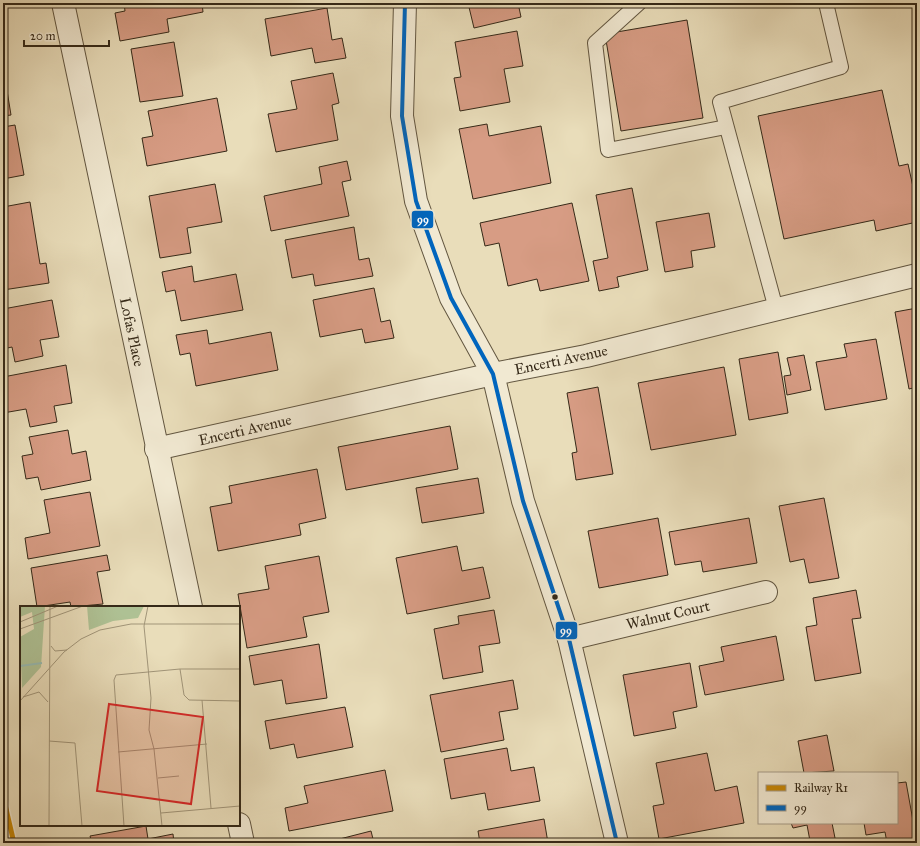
<svg xmlns="http://www.w3.org/2000/svg" width="920" height="846" font-family="'IM FELL Great Primer',serif">
<rect width="100%" height="100%" fill="#e9ddba"/>
<filter id="stains"><feTurbulence type="fractalNoise" baseFrequency=".005" numOctaves="4"/><feColorMatrix values="0 0 0 0 .2 0 0 0 0 .09 0 0 0 0 .02 0 0 0 .5 -.17"/></filter>
<radialGradient id="worn" r=".72"><stop offset=".6" stop-color="#630" stop-opacity="0"/><stop offset="1" stop-color="#630" stop-opacity=".3"/></radialGradient>
<g fill="#d79c84" stroke="#352918">
<path d="M124,3H202L203,12L167,19L169,32L120,41L115,13L125,11Z"/>
<path d="M468,3H518L521,17L474,28Z"/>
<path d="M327,8L332,40L342,38L346,58L315,63L312,48L271,56L265,19Z"/>
<path d="M687,20L703,118L621,131L605,34Z"/>
<path d="M517,31L523,66L504,69L510,102L460,111L454,78L461,77L455,42Z"/>
<path d="M174,42L183,96L140,102L131,49Z"/>
<path d="M3,66L11,115L3,116Z"/>
<path d="M333,73L339,103L332,105L338,140L276,152L268,114L297,109L291,81Z"/>
<path d="M882,90L899,166L908,164L917,205V222L876,231L874,220L784,239L758,116Z"/>
<path d="M217,98L227,151L147,166L142,138L153,136L148,111Z"/>
<path d="M487,124L489,136L541,126L551,183L473,199L459,129Z"/>
<path d="M15,125L24,175L3,179V127Z"/>
<path d="M347,161L351,180L342,182L349,216L271,231L264,196L322,184L319,167Z"/>
<path d="M215,184L222,222L187,228L191,253L160,258L149,196Z"/>
<path d="M632,188L648,270L617,277L619,287L599,291L593,261L608,258L596,195Z"/>
<path d="M30,202L40,264L46,263L49,283L3,290V207Z"/>
<path d="M572,203L589,281L540,291L537,279L508,286L499,243L485,246L480,223Z"/>
<path d="M709,213L715,247L691,251L693,267L665,272L656,222Z"/>
<path d="M354,227L359,260L369,258L373,276L315,286L313,274L292,278L285,240Z"/>
<path d="M192,266L194,282L236,274L243,310L181,321L175,290L166,292L162,272Z"/>
<path d="M374,288L381,322L390,320L394,338L365,343L362,329L320,337L313,300Z"/>
<path d="M52,300L59,337L40,340L43,356L15,362L12,347L3,349V309Z"/>
<path d="M917,308V387L909,389L895,312Z"/>
<path d="M207,330L209,344L271,332L278,370L196,386L190,353L180,355L176,335Z"/>
<path d="M876,339L887,399L825,410L816,362L847,357L844,344Z"/>
<path d="M778,352L788,413L749,420L739,359Z"/>
<path d="M804,355L811,390L787,395L784,376L791,375L787,358Z"/>
<path d="M66,365L72,403L54,406L57,422L30,427L26,409L3,413V377Z"/>
<path d="M724,367L736,435L651,450L638,383Z"/>
<path d="M598,387L613,474L576,480L572,453L577,452L567,393Z"/>
<path d="M450,426L458,469L346,490L338,447Z"/>
<path d="M68,430L72,454L86,451L91,480L41,490L38,477L26,479L22,456L33,454L29,437Z"/>
<path d="M317,469L326,518L299,524L301,535L218,551L210,507L232,503L229,486Z"/>
<path d="M478,478L484,513L422,523L416,488Z"/>
<path d="M90,492L100,546L28,559L25,538L50,533L44,500Z"/>
<path d="M824,498L839,578L809,583L804,559L790,562L779,506Z"/>
<path d="M658,518L668,575L599,588L588,531Z"/>
<path d="M749,518L757,563L703,572L701,561L675,565L669,532Z"/>
<path d="M457,546L462,571L483,567L490,598L407,614L396,558Z"/>
<path d="M107,555L110,570L97,572L103,604L71,607L70,602L37,607L31,568Z"/>
<path d="M319,556L329,612L303,617L307,637L247,648L238,594L269,589L265,566Z"/>
<path d="M856,590L861,618L852,619L861,673L815,681L806,627L817,625L813,598Z"/>
<path d="M494,610L500,643L479,646L483,672L443,679L434,629L459,624L458,616Z"/>
<path d="M776,636L784,680L705,695L699,666L724,661L721,647Z"/>
<path d="M319,644L327,698L286,704L282,680L254,685L249,656Z"/>
<path d="M690,663L697,707L673,712L676,728L634,736L623,675Z"/>
<path d="M513,680L518,709L499,712L504,740L441,752L430,695Z"/>
<path d="M345,707L353,747L297,758L294,744L270,749L265,721Z"/>
<path d="M827,735L834,771L804,773L798,741Z"/>
<path d="M507,748L511,771L534,767L540,801L488,810L485,793L451,799L444,759Z"/>
<path d="M707,753L715,791L737,786L744,823L659,839L653,806L664,804L656,763Z"/>
<path d="M385,770L393,811L289,831L285,808L308,803L304,786Z"/>
<path d="M906,782L917,843H887L885,832L866,835L864,823H897V783Z"/>
<path d="M544,819L548,843H480L478,831Z"/>
<path d="M791,823H832L836,843H800L810,841L807,825L793,828Z"/>
<path d="M146,826L148,839L173,834L174,843H92L90,836Z"/>
<path d="M371,831L374,843H324Z"/>
</g>
<g fill="none" stroke-linecap="round" stroke-linejoin="round">
<defs>
<g id="service">
<path d="M639,3L595,43L608,150L726,127"/>
<path d="M776,309L720,102L841,67L826,3"/>
</g>
<g id="minor">
<path d="M63,3L191,607"/>
<path d="M156,449L493,374L586,356L917,275"/>
<path d="M569,639L766,592"/>
<path d="M239,824L243,843"/>
</g>
<path id="tertiary" d="M405,3L402,116L416,201L451,298L493,374L523,501L569,639L617,843"/>
</defs>
<use href="#service" stroke="#625640" stroke-width="16"/>
<use href="#minor" stroke="#625640" stroke-width="24"/>
<use href="#tertiary" stroke="#625640" stroke-width="24"/>
<use href="#service" stroke="#f1e9d2" stroke-width="14"/>
<use href="#minor" stroke="#f1e9d2" stroke-width="22"/>
<use href="#tertiary" stroke="#f1e9d2" stroke-width="22"/>
<defs>
<path id="bus-1" d="M405,3L402,116L416,201L451,298L493,374L523,501L569,639L617,843"/>
</defs>
<use href="#bus-1" stroke="#f1e9d2" stroke-width="7"/>
<use href="#bus-1" stroke="#0065bd" stroke-width="4"/>
<defs>
<path id="rail-1" d="M3,796L14,843"/>
</defs>
<use href="#rail-1" stroke="#f1e9d2" stroke-width="8"/>
<use href="#rail-1" stroke="#c68706" stroke-width="5"/>
</g>
<circle fill="#352918" stroke="#f1e9d2" stroke-width="1.5" cx="555" cy="597" r="3.5"/>
<g text-anchor="middle" stroke-width="4" stroke-linejoin="round" paint-order="stroke">
<g font-size="15" fill="#352918" stroke="#f1e9d2">
<text transform="translate(132 332) rotate(78)" y="5">Lofas Place</text>
<text transform="translate(561 360) rotate(-12)" y="5">Encerti Avenue</text>
<text transform="translate(245 430) rotate(-13)" y="5">Encerti Avenue</text>
<text transform="translate(668 615) rotate(-13)" y="5">Walnut Court</text>
</g>
</g>
<g transform="translate(20 606)">
<rect width="220" height="220" fill="#e9ddba"/>
<path d="M0,0H25L21,61L2,82L0,31L14,23L12,6L0,11ZM67,0L80,1L124,0L118,12L93,15L69,24Z" fill="#afc295"/>
<path fill="none" stroke="#97bbb3" stroke-width="2" d="M0,60L22,57"/>
<path fill="none" stroke="#a19579" stroke-width="1" d="M128,0L124,20L131,92L129,124L134,143L142,220M0,16L38,0M0,23L63,0M31,40L35,45L47,44M160,63L164,89L169,94L220,95M3,91L19,86L28,96M182,94L191,202M0,95L44,46L61,33L80,24L111,18H220M29,135L55,137L62,220M98,146L187,138M138,172L159,170M141,207L220,200M29,220L30,0M104,220L94,74L96,69L160,63H220"/>
<path fill="#d62828" fill-opacity="0.15" stroke="#d62828" stroke-width="2" d="M89,98L183,111L171,198L77,185Z"/>
<rect width="220" height="220" fill="none" stroke="#352918" stroke-width="2"/>
</g>
<g stroke="#f1e9d2" stroke-width="1.5">
<rect x="411" y="210" width="23" height="19" rx="4" fill="#0065bd"/>
<rect x="555" y="621" width="23" height="19" rx="4" fill="#0065bd"/>
</g>
<g font-size="11" text-anchor="middle" font-weight="bold" fill="#fff">
<text x="423" y="223">99</text>
<text x="566" y="634">99</text>
</g>
<rect width="920" height="846" fill="none" stroke="#e9ddba" stroke-width="16"/>
<rect x="4" y="4" width="912" height="838" fill="none" stroke="#352918" stroke-width="2"/>
<rect x="8" y="8" width="904" height="830" fill="none" stroke="#352918"/>
<rect x="758" y="772" width="140" height="52" fill="#f1e9d2" stroke="#a69c88"/>
<rect x="766" y="785" width="20" height="6" fill="#c68706" stroke="#a69c88"/>
<text x="794" y="792" font-size="12" fill="#352918">Railway R1</text>
<rect x="766" y="805" width="20" height="6" fill="#0065bd" stroke="#a69c88"/>
<text x="794" y="812" font-size="12" fill="#352918">99</text>
<path d="M24 40v6h85v-6" fill="none" stroke="#352918" stroke-width="2"/>
<text x="30" y="40" font-size="12" fill="#352918" stroke="#f1e9d2" stroke-width="3" paint-order="stroke">20 m</text>
<rect width="100%" height="100%" filter="url(#stains)"/>
<rect width="100%" height="100%" fill="url(#worn)"/>
</svg>
